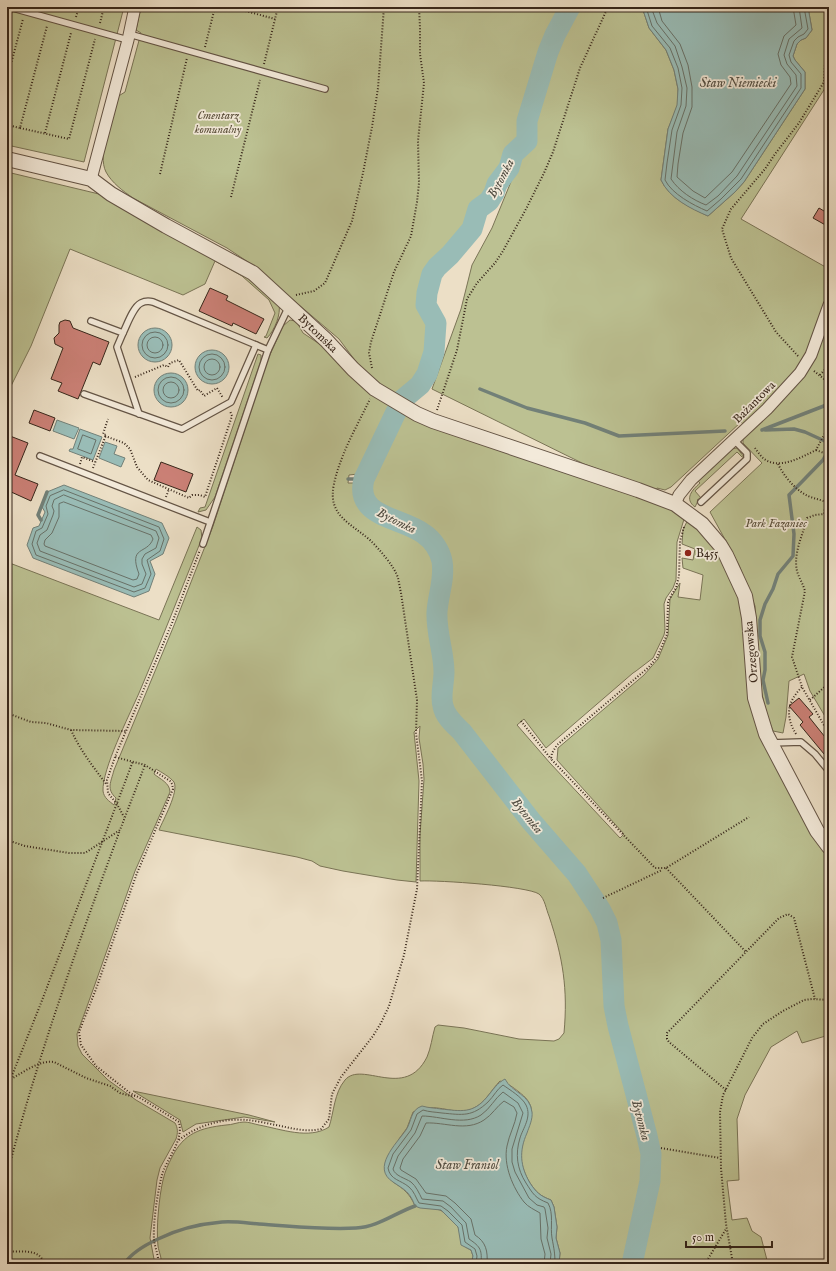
<svg xmlns="http://www.w3.org/2000/svg" width="836" height="1271" font-family="'IM FELL English',serif">
<rect width="100%" height="100%" fill="#ecdfc6"/>
<filter id="stains"><feTurbulence type="fractalNoise" baseFrequency=".005" numOctaves="4"/><feColorMatrix values="0 0 0 0 .2 0 0 0 0 .09 0 0 0 0 .02 0 0 0 .5 -.17"/></filter>
<radialGradient id="worn" r=".72"><stop offset=".6" stop-color="#630" stop-opacity="0"/><stop offset="1" stop-color="#630" stop-opacity=".3"/></radialGradient>
<g fill="#bcc192" stroke="#7a7456">
<path d="M7,7H124L84,162L7,145Z"/>
<path d="M141,7H565C555,23 546,40 543,58L525,115L524,140L513,150L506,166L497,176L491,192L487,199L481,201L476,209L470,226L466,232L435,262L431,269L425,284L424,294L425,311L433,326L431,348L429,362L423,374L417,382L404,391L400,397L386,390L360,367L339,339L251,264L227,248L133,198C123,191 112,183 106,172C97,155 112,116 117,97L125,92L141,33L136,30Z"/>
<path d="M578,7H642L649,28L666,50L674,70L678,89V105L668,129L661,180C669,198 691,208 708,216L735,192L744,182L805,89V72L795,60L793,56L797,44L801,40L806,38L812,30L808,7H829V82L741,219L829,269V723L810,691L804,674L789,681L786,717L783,733L773,731L767,715L759,682L755,606L739,565L710,512L762,463L743,443V439L750,432L741,422L671,487L665,490L657,488L656,491L584,464L432,389L461,309L472,265L492,228L517,167L534,120L549,71L559,45Z"/>
<path d="M7,172L99,194L136,215L238,267L279,304C281,314 275,330 267,338L264,337L266,336L275,313L269,300L242,276L215,261L205,284L183,295L70,249L31,346L7,394Z"/>
<path d="M290,320L295,321L298,324L303,333L333,353L394,405C386,423 377,441 368,459C365,465 364,470 358,474L349,475L348,483H359L357,492L361,502L367,510L396,525L410,530L424,538L438,558L439,564V578L434,618L439,649L440,668L441,691L437,711L441,723L445,726L452,727L458,729L530,823L577,877L598,909L605,923L612,956L611,979L612,1005L616,1028L646,1137L650,1162L647,1184L630,1264H559L560,1253L556,1238L557,1227L554,1207L551,1200C540,1196 536,1192 530,1183C524,1173 520,1162 521,1151C523,1127 545,1111 519,1092C513,1087 507,1083 500,1081C491,1090 486,1102 474,1108C460,1116 443,1106 428,1108C423,1108 418,1111 413,1112L407,1128L399,1139L393,1182C404,1189 410,1194 415,1206C423,1209 433,1207 440,1210C444,1212 457,1224 458,1227C463,1238 457,1244 471,1250L473,1256L472,1264H161C162,1257 159,1253 158,1246C156,1229 159,1197 163,1180C165,1171 168,1165 172,1157C184,1133 200,1128 226,1125C232,1125 238,1122 244,1122C249,1122 254,1124 259,1125C281,1129 309,1140 329,1127C334,1112 334,1093 345,1080C362,1060 405,1101 427,1057C431,1048 432,1037 435,1027L438,1025L464,1028L519,1039L554,1041L559,1039L564,1033C568,989 563,958 549,916C546,909 545,899 539,894C527,886 438,880 420,881V835L424,779L423,764L419,738L420,726L414,732L419,781L416,882L397,880L343,871L320,866L312,861L297,857L159,830C163,820 179,792 174,782C170,777 161,772 156,769L154,774C160,779 170,783 170,792L135,871L94,987L77,1034L78,1046L82,1054L108,1080L136,1100L175,1123C178,1128 178,1133 176,1139L160,1168L157,1180L150,1238L154,1259V1264H7V562L159,620L197,527L201,530L202,538C181,590 161,642 139,693C129,716 102,769 103,791C104,798 109,801 114,805L116,798C106,789 111,782 114,770L175,623L213,526L268,359L283,326Z"/>
<path d="M258,354L261,355V361L215,497L206,510L198,512L200,508L205,507Z"/>
<path d="M400,411L661,505L685,516L677,542L676,580L673,588L666,598L664,604L665,630L664,635L653,658L636,671L633,673L546,748L524,719L517,725L550,763L620,838L624,834L557,760L558,748L644,675L658,659L668,635L670,599L680,583L678,597L700,600L703,575L683,568L682,558L693,560L695,549L682,544L683,530L689,517L701,525L740,591L753,697L829,851V1035L802,1043L797,1031L771,1047L745,1095L737,1119L739,1180L727,1181L732,1220L747,1218L752,1231L761,1237L768,1264H635L652,1181L654,1162L649,1137L620,1031L616,1007L614,980L615,960L609,925L580,874L533,820L504,783L480,749L454,717L447,703L449,678V651L442,622L447,596L449,577L448,567L443,549L436,537L430,533L405,517L389,511L376,504L371,500L367,490L369,480L382,456L390,433Z"/>
<path d="M737,448L744,457H742L737,452L695,491L701,498L697,500L698,501L695,507C684,499 692,490 700,483L697,480L731,449Z"/>
<path d="M133,1091L249,1115L275,1122L244,1117L196,1124L183,1132L180,1120Z"/>
</g>
<g fill="#99bcb6" stroke="#728078">
<path d="M642,7H808L812,30L806,38L801,40L797,44L793,56L795,60L805,72V89L744,182L735,192L708,216C691,209 669,198 661,180L668,129L677,105L678,89L674,70L666,50L649,28Z"/>
<circle cx="155" cy="345" r="17"/>
<circle cx="212" cy="367" r="17"/>
<circle cx="171" cy="390" r="17"/>
<path d="M57,420L79,428L74,439L53,431Z"/>
<path d="M80,429L102,437L93,460L69,451L70,449H73Z"/>
<path d="M105,442L117,446L114,454L125,458L121,467L99,458Z"/>
<path d="M64,485L162,523L169,538L163,554L150,561L155,574L149,591L134,597L33,558L27,545L33,528L39,526L45,512L42,507L47,492Z"/>
<path d="M505,1079C512,1093 530,1094 532,1112C533,1119 529,1127 527,1133C519,1151 520,1166 530,1183C536,1192 540,1196 551,1200L554,1207L557,1227L556,1238L560,1253L559,1264H471L473,1256L471,1250L461,1245L458,1227L441,1210L420,1208L415,1206C410,1192 405,1190 393,1182C371,1168 396,1144 406,1130C412,1121 410,1110 422,1106C429,1108 435,1108 441,1109C461,1111 473,1114 487,1097C493,1090 497,1083 505,1079Z"/>
</g>
<g fill="none" stroke-linecap="round" stroke-linejoin="round">
<g stroke="#687168" stroke-width="1">
<path d="M646,7L652,26L670,48L678,68L682,88L681,105L672,130L667,163L665,180C672,194 693,205 707,211L721,199L741,179L801,88V74L791,62L789,55L794,41L798,37L804,34L808,29L804,7"/>
<path d="M651,7L657,23L675,46L682,67L687,88L686,106L677,132L671,179C679,191 693,200 706,205L718,196L737,176L797,86L796,75L787,64L784,55L789,39L802,28L799,7"/>
<path d="M658,7L662,21L680,44L688,65L692,87V107L683,133L678,164L677,177L693,191L705,198L732,172L791,84L790,77L781,65L778,54L784,36L796,25L793,7"/>
<circle cx="155" cy="345" r="13"/>
<circle cx="155" cy="345" r="8"/>
<circle cx="212" cy="367" r="13"/>
<circle cx="212" cy="367" r="8"/>
<circle cx="171" cy="390" r="13"/>
<circle cx="171" cy="390" r="8"/>
<path d="M83,435L96,440L91,454L78,449Z"/>
<path d="M64,490L159,527L164,539L160,551L147,560L151,574L145,588L134,592L36,555L32,544L36,531L42,528L48,514L46,506L50,496Z"/>
<path d="M64,495L156,531L159,538L156,548L145,554L142,559V564L146,574L142,584L134,587L40,551L37,543L40,535L47,530L53,515L54,511L52,506L54,500Z"/>
<path d="M64,502L151,535L153,539C147,555 128,545 139,574L137,579L133,580L45,546L44,544L45,540L52,533L59,517V504Z"/>
<path d="M476,1264L477,1256L475,1249L465,1242L462,1225L448,1211L441,1206L419,1203C416,1198 414,1191 409,1187C401,1180 390,1180 388,1168L393,1154L411,1130L417,1114L423,1110C429,1112 435,1112 442,1113C463,1115 472,1117 488,1102C494,1096 497,1089 503,1085C510,1090 522,1097 526,1105C532,1117 523,1128 520,1138C515,1154 517,1169 526,1183C533,1194 535,1198 548,1203C554,1214 550,1227 552,1238C554,1249 555,1253 555,1264"/>
<path d="M481,1264C482,1250 481,1247 469,1239L466,1223L451,1207L443,1201L422,1199C419,1193 416,1186 411,1182C405,1178 395,1176 393,1169L398,1156L415,1133L422,1116C440,1116 464,1126 481,1115C490,1109 495,1098 503,1092L518,1103L523,1113L512,1149V1162L515,1172L529,1198L537,1205L544,1207L545,1209L548,1228L547,1238L551,1254L550,1264"/>
<path d="M487,1264C488,1251 486,1242 475,1235L471,1219L455,1203L446,1196L426,1193L416,1179L401,1170L400,1168L403,1159L420,1136L426,1123C445,1122 466,1132 484,1120C492,1115 497,1106 504,1101L514,1107L517,1113C515,1125 509,1135 507,1146C503,1165 513,1188 524,1202C528,1207 535,1210 540,1213L541,1239L545,1254L544,1264"/>
</g>
<g stroke="#728078" stroke-width="3.5">
<path d="M480,389L527,408L585,423L619,436L725,431"/>
<path d="M762,430L829,404"/>
<path d="M765,430L794,429L805,432L829,443"/>
<path d="M348,479H364"/>
<path d="M41,520L38,515L47,492"/>
<path d="M768,703L763,680L765,670V652L760,636V620L765,604L773,589L778,574L793,556L794,534L789,495L823,460L829,450"/>
<path d="M124,1264C132,1252 145,1245 158,1239C178,1229 199,1224 222,1222C234,1221 247,1223 259,1224C291,1226 324,1230 356,1228C378,1227 395,1213 415,1206"/>
</g>
<g stroke="#99bcb6" stroke-width="21">
<path d="M402,400L420,385L427,374L434,352L436,323L426,305L427,293L432,274L437,267L450,255L472,229L478,209L489,201L494,193L497,184L509,168L513,154L527,141V121L548,52L555,35L570,7"/>
<path d="M396,412L364,479C354,518 402,517 424,534C433,540 440,551 442,561C445,579 438,595 437,612C436,633 444,652 444,672C444,683 440,696 443,706C445,717 455,725 462,732L531,821L577,874L600,909L607,923L611,940L614,1006L618,1026L647,1136L651,1154L650,1181L632,1264"/>
</g>
</g>
<g fill="#cb8076" stroke="#37261a">
<path d="M819,208L829,214V227L813,218Z"/>
<path d="M210,288L228,296L226,300L264,319L256,334L233,323L232,326L199,311Z"/>
<path d="M65,320L70,321L73,328L109,342L100,365L93,362L78,399L58,391L62,383L51,379L63,348L55,344L54,338L59,333V325L60,322Z"/>
<path d="M34,410L55,418L50,431L29,423Z"/>
<path d="M10,436L28,443L15,475L38,484L31,501L9,491L7,495V444Z"/>
<path d="M161,462L193,474L186,492L154,480Z"/>
<path d="M799,698L813,714L809,717L829,742V760L800,725L803,722L789,706Z"/>
</g>
<g fill="none" stroke-linecap="round" stroke-linejoin="round">
<defs>
<g id="service">
<path d="M9,7L128,40"/>
<path d="M7,16L10,7"/>
<path d="M129,34L325,89"/>
<path d="M91,321L123,333L117,347L139,414"/>
<path d="M123,333C127,325 133,307 141,303C145,301 149,301 153,302L268,350"/>
<path d="M84,394L182,429L231,402L256,345"/>
<path d="M40,456L210,522"/>
<path d="M701,502L747,459V453L734,440"/>
<path d="M203,544L268,350L289,306"/>
<path d="M771,743L801,742L815,754L829,771"/>
</g>
<g id="minor">
<path d="M91,179L128,40L135,7"/>
<path d="M675,504L679,495L691,480L767,409L800,373L811,355L829,305"/>
</g>
<path id="tertiary" d="M7,159L91,179L111,194L166,226L253,273L326,340L353,369L375,389L417,414L433,421L638,490L675,504L702,524L720,545L726,555L745,596L749,618L755,698L766,734L817,831L829,847"/>
</defs>
<use href="#service" stroke="#645445" stroke-width="8"/>
<use href="#minor" stroke="#645445" stroke-width="13"/>
<use href="#tertiary" stroke="#645445" stroke-width="16"/>
<g stroke="#37261a" stroke-width="2" stroke-dasharray="1 2" stroke-linecap="butt">
<path d="M231,7L275,19"/>
<path d="M76,17L79,7"/>
<path d="M100,23L104,7"/>
<path d="M205,47L215,7"/>
<path d="M264,64L278,7"/>
<path d="M7,79L23,19"/>
<path d="M7,125L20,128L47,26"/>
<path d="M20,128L69,139L95,39"/>
<path d="M45,133L71,33"/>
<path d="M160,174L187,58"/>
<path d="M231,197L260,80"/>
<path d="M296,295L314,291L325,283L352,221L363,173L372,127L378,88L384,7"/>
<path d="M798,356L776,332L731,258L722,229L731,209L765,169L775,154L799,123L824,82L828,7"/>
<path d="M372,368L369,353L371,342L394,272L411,236L417,202L419,183L418,141L424,83L420,54V28L419,7"/>
<path d="M814,371L829,383"/>
<path d="M820,375L829,365"/>
<path d="M135,377L164,365L168,367L170,363L179,360L198,391L200,390L204,396L217,388L223,398"/>
<path d="M437,410L457,350L467,299L477,283L495,263L503,251L526,209L544,173L553,152L580,68L608,7"/>
<path d="M105,436L124,443L130,449L137,467L148,480L189,498L192,495H200L205,497L232,416L230,411"/>
<path d="M755,448C757,451 760,455 763,458C778,471 802,457 816,450L824,435L829,429"/>
<path d="M816,450L829,455"/>
<path d="M80,464L82,457L95,462"/>
<path d="M778,464C784,476 795,490 808,496C815,499 822,500 829,503"/>
<path d="M93,468L106,435L103,434L108,419"/>
<path d="M829,480L824,514L815,515L807,518C803,535 793,553 797,571C799,578 803,584 805,591L792,657L802,687L829,734"/>
<path d="M166,497L169,489"/>
<path d="M684,527L680,541L679,576L676,588L672,594L668,602L667,634L657,657L649,667L557,745L552,753L551,759L655,868H666L749,817"/>
<path d="M810,700L829,683"/>
<path d="M7,713L31,722L46,723L71,730L126,731"/>
<path d="M521,721L551,759"/>
<path d="M71,730C80,750 94,768 107,785"/>
<path d="M796,734C785,716 787,702 802,687"/>
<path d="M115,757L107,780L108,793L117,804L124,817"/>
<path d="M7,840L25,846L69,853H85L120,830L145,765"/>
<path d="M666,868L746,952"/>
<path d="M603,898L662,870"/>
<path d="M11,1079C24,1072 39,1060 54,1062L86,1078L110,1086L120,1093L131,1096H135"/>
<path d="M7,1088L41,1003L133,761"/>
<path d="M726,1090L669,1042L667,1039V1033L779,918L788,914L794,918L815,999"/>
<path d="M179,1140C198,1125 223,1118 247,1120C258,1121 270,1124 281,1126C294,1129 307,1132 321,1129L329,1119L332,1094L341,1077L373,1036L381,1023L389,1006L404,955L417,889L422,781L416,733L417,700L401,593C400,588 399,583 398,578C395,567 379,549 371,541C351,523 327,516 334,484C340,455 357,426 370,399"/>
<path d="M661,1148L720,1158"/>
<path d="M7,1175C37,1058 78,944 120,830"/>
<path d="M7,1251C20,1253 40,1247 44,1264"/>
<path d="M158,1264C159,1256 155,1248 154,1240C153,1223 157,1196 161,1179C165,1159 184,1143 179,1122L142,1099L130,1093L96,1066L81,1045L79,1032L96,989L137,873L173,789L172,784L170,781L145,765L115,757L172,623L200,550"/>
<path d="M705,1264L726,1229"/>
<path d="M733,1264L726,1224L721,1168L720,1112L723,1095L752,1038L763,1024L783,1011L804,1000L812,999L829,1000"/>
</g>
<use href="#service" stroke="#f3eada" stroke-width="5.5"/>
<use href="#minor" stroke="#f3eada" stroke-width="11"/>
<use href="#tertiary" stroke="#f3eada" stroke-width="14"/>
</g>
<circle fill="#8f2418" stroke="#f3eada" stroke-width="1.5" cx="688" cy="553" r="4"/>
<g text-anchor="middle" stroke-width="3.5" stroke-linejoin="round" paint-order="stroke">
<g font-size="12" font-style="italic" fill="#584d38" stroke="#f3eada">
<text x="218" y="119">Cmentarz<tspan x="218" dy="14">komunalny</tspan></text>
<text x="776" y="527">Park Fazaniec</text>
</g>
<g font-size="12" fill="#37261a" stroke="#f3eada">
<text transform="translate(318 333) rotate(44)" y="4">Bytomska</text>
<text transform="translate(754 402) rotate(-45)" y="4">Bażantowa</text>
<text transform="translate(751 652) rotate(-95)" y="4">Orzegowska</text>
</g>
<g font-size="12" fill="#37261a" stroke="#f3eada" text-anchor="start">
<text x="696" y="557">B455</text>
</g>
<g font-size="13" font-style="italic" fill="#504c41" stroke="#f3eada">
<text x="738" y="87">Staw Niemiecki</text>
<text transform="translate(500 178) rotate(-62)" y="5">Bytomka</text>
<text transform="translate(397 520) rotate(26)" y="5">Bytomka</text>
<text transform="translate(528 815) rotate(51)" y="5">Bytomka</text>
<text transform="translate(642 1120) rotate(75)" y="5">Bytomka</text>
<text x="467" y="1169">Staw Franiol</text>
</g>
</g>
<rect width="836" height="1271" fill="none" stroke="#ecdfc6" stroke-width="24"/>
<rect x="8" y="8" width="820" height="1255" fill="none" stroke="#37261a" stroke-width="2"/>
<rect x="12" y="12" width="812" height="1247" fill="none" stroke="#37261a"/>
<path d="M686 1241v6h86v-6" fill="none" stroke="#37261a" stroke-width="2"/>
<text x="692" y="1241" font-size="12" fill="#37261a" stroke="#f3eada" stroke-width="3" paint-order="stroke">50 m</text>
<rect width="100%" height="100%" filter="url(#stains)"/>
<rect width="100%" height="100%" fill="url(#worn)"/>
</svg>
